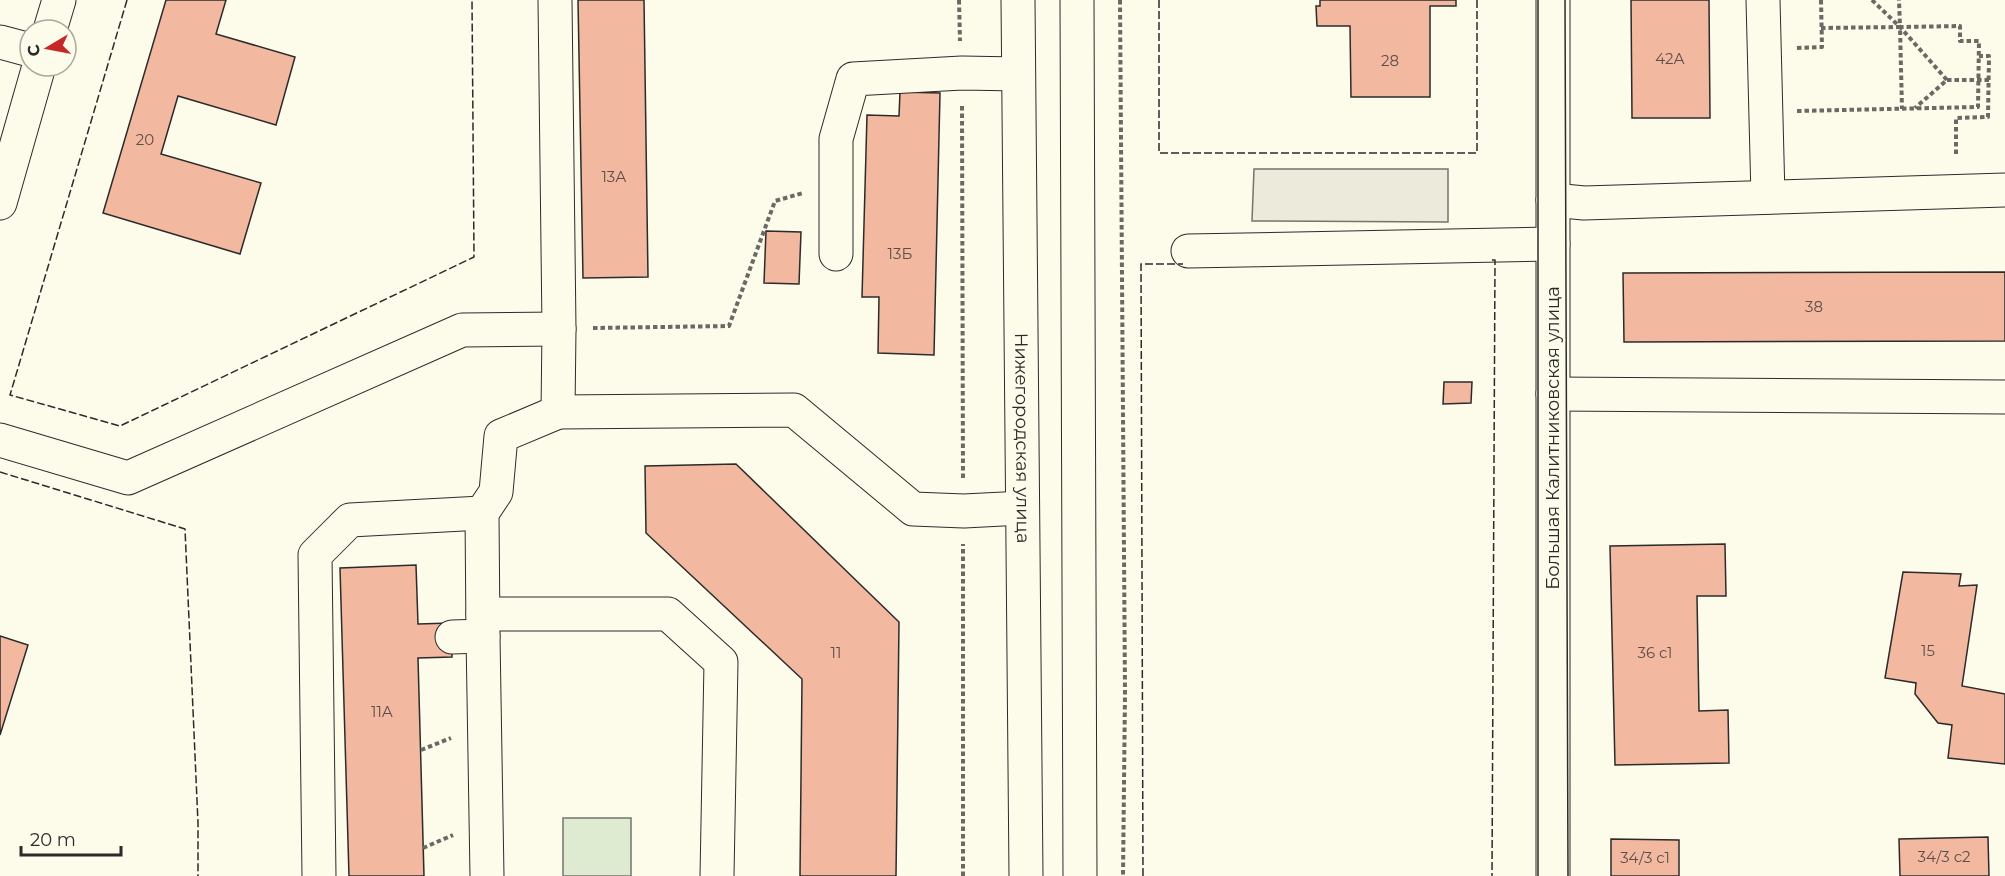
<svg xmlns="http://www.w3.org/2000/svg" width="2005" height="876" font-family="Montserrat,sans-serif">
<rect width="100%" height="100%" fill="#fdfbea"/>
<rect fill="#deebd1" stroke="#74746e" stroke-width="1.5" x="563" y="818" width="68" height="58"/>
<path fill="#eceadb" stroke="#74746e" stroke-width="1.5" d="M1254,169H1448V222L1252,221Z"/>
<g fill="#f2b8a0" stroke="#2b2b2b" stroke-width="1.5">
<path d="M166,0H226L216,34L295,57L276,125L178,96L161,154L261,183L240,254L103,213Z"/>
<path d="M578,0H644L648,277L583,278Z"/>
<path d="M1320,0H1456V6H1430V97H1351L1350,26H1317L1316,6H1320Z"/>
<path d="M1631,0H1709L1710,118H1632Z"/>
<path d="M900,92L940,93L934,355L878,353L879,297H862L867,115L899,116Z"/>
<path d="M766,231L801,232L799,284L764,283Z"/>
<path d="M2005,272V341L1624,342L1623,273Z"/>
<path d="M1444,382H1472L1471,403L1443,404Z"/>
<path d="M736,464L899,622L896,876H800L802,679L646,533L645,466Z"/>
<path d="M1725,544L1726,596H1697L1699,711L1728,710L1729,763L1615,765L1610,546Z"/>
<path d="M416,565L418,624L451,623L452,657L418,658L424,876H349L340,568Z"/>
<path d="M1903,572L1961,574L1959,586L1977,585L1962,686L2005,694V764L1948,758L1952,725L1938,723L1915,694L1916,683L1885,678Z"/>
<path d="M0,636L28,645L0,735Z"/>
<path d="M1988,837L1989,876H1900L1899,839Z"/>
<path d="M1611,839L1679,840V876H1611Z"/>
</g>
<g fill="none" stroke-linecap="round" stroke-linejoin="round">
<defs>
<g id="minor">
<path d="M1553,0V876"/>
<path d="M1763,0L1768,197"/>
<path d="M50,30L59,0"/>
<path d="M0,42L30,50"/>
<path d="M1553,200L1584,203L2005,190"/>
<path d="M0,203L39,66"/>
<path d="M1188,251L1553,244"/>
<path d="M836,254V139L853,79L962,73L1018,74"/>
<path d="M1553,394L2005,397"/>
<path d="M558,412L794,410L913,509L964,511L1022,508"/>
<path d="M0,440L128,478L462,330L559,329"/>
<path d="M483,614H668L721,662L717,876"/>
<path d="M452,637L483,636"/>
<path d="M319,876L315,555L350,520L482,513"/>
<path d="M487,876L483,636L482,513L496,492L501,436L558,412L559,329L555,0"/>
</g>
<g id="major">
<path id="s1" d="M1018,0L1026,876"/>
<path d="M1077,0L1080,876"/>
</g>
</defs>
<use href="#minor" stroke="#2b2b2b" stroke-width="35"/>
<use href="#major" stroke="#2b2b2b" stroke-width="35"/>
<g stroke="#6a6964" stroke-width="4" stroke-dasharray="4.5 3" stroke-linecap="butt">
<path d="M959,0L960,41"/>
<path d="M1120,0L1125,692L1123,876"/>
<path d="M1872,0L1900,27L1947,80L1915,108"/>
<path d="M1821,28L1900,27L1902,109"/>
<path d="M1797,48L1822,47L1821,0"/>
<path d="M1947,80H1989"/>
<path d="M962,106L963,479"/>
<path d="M1797,111L1978,107L1979,41H1960V26L1900,27L1899,0"/>
<path d="M1956,154V118L1988,117L1989,56H1979"/>
<path d="M593,328L729,326L775,201L803,193"/>
<path d="M421,750L451,738"/>
<path d="M423,848L453,835"/>
<path d="M963,876V544"/>
</g>
<use href="#minor" stroke="#fdfbea" stroke-width="33"/>
<use href="#major" stroke="#fdfbea" stroke-width="33"/>
<g stroke="#2b2b2b" stroke-width="1.5">
<path d="M1538,0V876"/>
<path d="M1565,0L1568,876"/>
</g>
<g stroke="#2b2b2b" stroke-width="1.5" stroke-dasharray="8 3" stroke-linecap="butt">
<path d="M127,0L10,395L120,426L474,257L472,0"/>
<path d="M1159,0V153H1477V0"/>
<path d="M1492,260H1495L1492,876"/>
<path d="M0,472L185,529L198,823V876"/>
<path d="M1143,876L1141,264H1183"/>
</g>
</g>
<g text-anchor="middle" stroke-width="4.5" stroke-linejoin="round" paint-order="stroke">
<g font-size="15" fill="#5d4e48">
<text x="1670" y="64">42А</text>
<text x="1390" y="66">28</text>
<text x="145" y="145">20</text>
<text x="614" y="182">13А</text>
<text x="900" y="259">13Б</text>
<text x="1814" y="312">38</text>
<text x="1928" y="656">15</text>
<text x="836" y="658">11</text>
<text x="1655" y="658">36 с1</text>
<text x="382" y="717">11А</text>
<text x="1944" y="862">34/3 с2</text>
<text x="1645" y="863">34/3 с1</text>
</g>
<g font-size="18" fill="#2b2b2b" stroke="#fdfbea">
<text dy="6" stroke="none"><textPath href="#s1" startOffset="438">Нижегородская улица</textPath></text>
<text transform="translate(1553 438) rotate(-90)" y="6">Большая Калитниковская улица</text>
</g>
</g>
<g transform="translate(48 48) rotate(260)"><circle r="28" fill="#fdfbea" stroke="#a9a89e" stroke-width="1.5"/>
<path d="M0-4.5L10 22L0 15L-10 22Z" fill="#c62828"/>
<text y="-9" font-size="16" font-weight="bold" text-anchor="middle" fill="#2b2b2b">С</text>
</g>
<path d="M21 846v9h100v-9" fill="none" stroke="#2b2b2b" stroke-width="3"/>
<text x="30" y="846" font-size="18" fill="#2b2b2b" stroke="#fdfbea" stroke-width="4.5" paint-order="stroke">20 m</text>
</svg>
